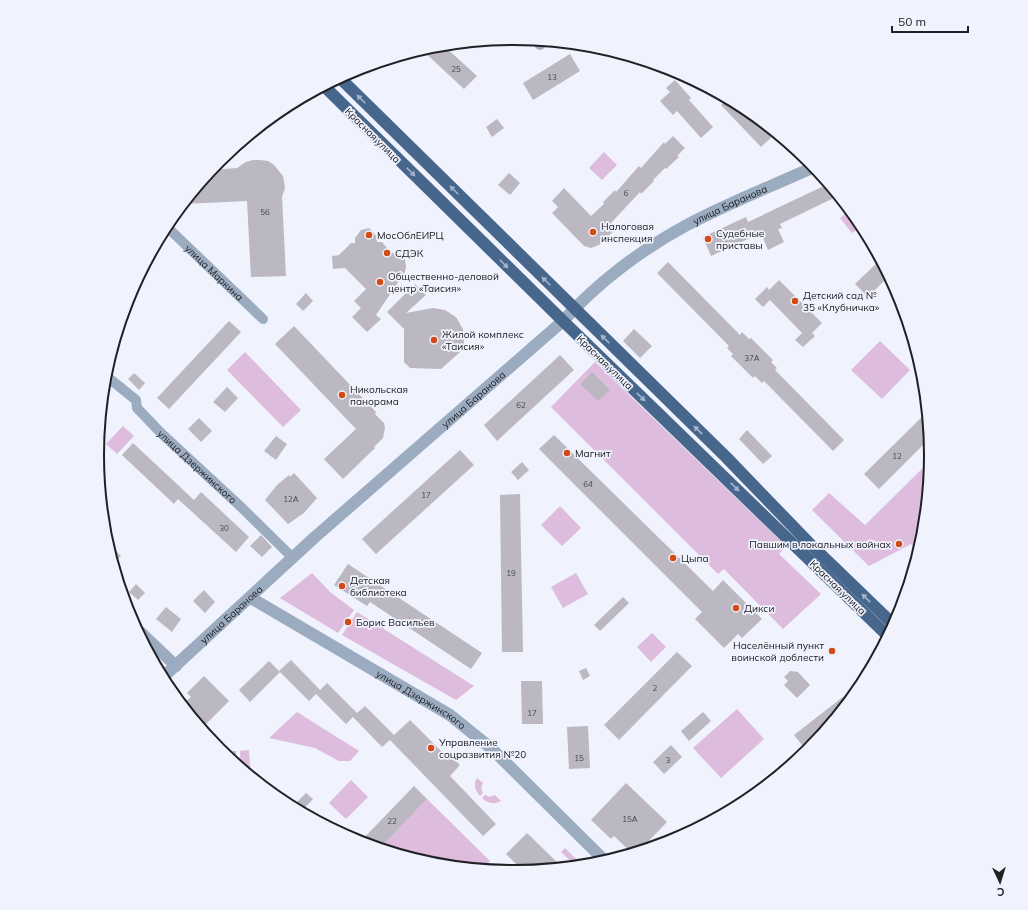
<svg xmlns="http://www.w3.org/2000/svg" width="1028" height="910" font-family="Mulish,sans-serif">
<rect width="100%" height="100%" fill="#f0f2fd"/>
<g fill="#ddbcdd">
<path d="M604,152L617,165L602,180L589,168Z"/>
<path d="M850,210L862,226L852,233L840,218Z"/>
<path d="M880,341L910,370L882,399L851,370Z"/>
<path d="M245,352L301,410L283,427L227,370Z"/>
<path d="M595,362L786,546L779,554L821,594L783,629L724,569L718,574L551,407Z"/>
<path d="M123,426L134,436L117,454L106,444Z"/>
<path d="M930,461L923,537L918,551L911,544L869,566L812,510L829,493L865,525Z"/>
<path d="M560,506L581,528L562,546L541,525Z"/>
<path d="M312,573L330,592L354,610L338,633L280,598Z"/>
<path d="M576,573L588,594L563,608L551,587Z"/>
<path d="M357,612L474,686L456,700L342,635Z"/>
<path d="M652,633L666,647L651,662L637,647Z"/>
<path d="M737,709L764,739L721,778L693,748Z"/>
<path d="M297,712L359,751L350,761H339L315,748L269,738Z"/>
<path d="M249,750L251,776L241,768L240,751Z"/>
<path d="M477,778L483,783L481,788L483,793L480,796C475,790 473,784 477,778Z"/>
<path d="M351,780L368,797L346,819L329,803Z"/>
<path d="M485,795L490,797L495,795L501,801C494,805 488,803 482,798Z"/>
<path d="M427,799L490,861L482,869L432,864L380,848Z"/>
<path d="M565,848L582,865H581L576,866L561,852Z"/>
</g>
<g fill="#bbb8c2">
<path d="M443,45L477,76L464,89L421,49L433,46Z"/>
<path d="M570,54L580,71L533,100L523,83Z"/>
<path d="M675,80L691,98L689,100L713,127L701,138L677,111L673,115L660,101L670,92L666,88Z"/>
<path d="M728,99L746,108L776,133L761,147L721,105Z"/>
<path d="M497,119L504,128L492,137L486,127Z"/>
<path d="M673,136L685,148L677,156L679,157L666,169L665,168L653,180L654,181L641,194L640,192L611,223L617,228L599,245L591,248L584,246L552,213L558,207L552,201L564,188L591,216L604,204L603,202L615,190L616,192L639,166L641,168L664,142L665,144Z"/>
<path d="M253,160H260L268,161L274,165L283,176L285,188L282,197L286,276L251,277L247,201L183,204L211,170L237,168L246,162Z"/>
<path d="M509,173L520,183L510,195L498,185Z"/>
<path d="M828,184L838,196L780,224L782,228L778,229L784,242L768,250L761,233L711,256L703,237L746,217L748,222Z"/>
<path d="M369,228L371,230L377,237V242H382L391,253H397L401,255L405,260L406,266L405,272L376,315L381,319L367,332L352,317L361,308L354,301L366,289L345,268L333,269L332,256L339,255L351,243H355V238L361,230Z"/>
<path d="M880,260L889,276L868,297L855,284Z"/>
<path d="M668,262L740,335L742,332L749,339L751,338L773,360L771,362L777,368L775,370L844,440L833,451L764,381L762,383L755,376L753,378L731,356L733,354L727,348L729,346L657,273Z"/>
<path d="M779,280L822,323L812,333L815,336L803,347L795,340L802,333L770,300L763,307L755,299L767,287L769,290Z"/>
<path d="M415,284L426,295L406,313L433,308L445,310L456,317L463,329L464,343L459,353L441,369L410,368L404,362V329L387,312Z"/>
<path d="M306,293L313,301L303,311L296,304Z"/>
<path d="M229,321L241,332L169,409L157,398Z"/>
<path d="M294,326L376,412L375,414L384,423L385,428L383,438L374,447L375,448L343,479L324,459L356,429L275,344Z"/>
<path d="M634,329L652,346L640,358L623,341Z"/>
<path d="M560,355L574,370L497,441L484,425Z"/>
<path d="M592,372L610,390L598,401L580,384Z"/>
<path d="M134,373L145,383L139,390L128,379Z"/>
<path d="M227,387L238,398L225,412L213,402Z"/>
<path d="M927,412L929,439L879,489L864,474Z"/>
<path d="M199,418L212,431L201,442L188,429Z"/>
<path d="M747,430L772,456L763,464L739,439Z"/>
<path d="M554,435L713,591L723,580L762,619L742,638L738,634L724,648L695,619L702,612L539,449Z"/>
<path d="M276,436L287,444L276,460L264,451Z"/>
<path d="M133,443L194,500L201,492L249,537L236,552L178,499L174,504L122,455Z"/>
<path d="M460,450L474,465L376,554L362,539Z"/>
<path d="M522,462L529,470L518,480L511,472Z"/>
<path d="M294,473L317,498L304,513L288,524L265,500L277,485L289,475L290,477Z"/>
<path d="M520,494L523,652H502L500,495Z"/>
<path d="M261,535L272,547L262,557L250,546Z"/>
<path d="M107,542L121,556L113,564Z"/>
<path d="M348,564L482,653L471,669L370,602L367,606L334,585Z"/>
<path d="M136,584L145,593L138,600L129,592Z"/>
<path d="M204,590L215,602L205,613L193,601Z"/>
<path d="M623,597L629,603L600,631L594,625Z"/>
<path d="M166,607L181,619L172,632L156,619Z"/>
<path d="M677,652L692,666L619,740L604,725Z"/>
<path d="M291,660L320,690L327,683L357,713L365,706L394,735L410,720L445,755L447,753L460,765L450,776L496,824L483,836L390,740L382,747L353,717L346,724L316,694L309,701L279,671Z"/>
<path d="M269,661L280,672L250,702L239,690Z"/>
<path d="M586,668L590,676L583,680L579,671Z"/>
<path d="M790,671L798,672L810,685L797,698L784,685L788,681L784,677Z"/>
<path d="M204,676L229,701L205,725L183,704L191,697L187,693Z"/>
<path d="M521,681H542L543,724H522Z"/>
<path d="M857,686L859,689L807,751L794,735Z"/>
<path d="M703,712L711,721L689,741L681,731Z"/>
<path d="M588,726L590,768L569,769L567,727Z"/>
<path d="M671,745L682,757L664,774L653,762Z"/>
<path d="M236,751L237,765L222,752Z"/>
<path d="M626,783L667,822L639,851L632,853L614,836L611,839L591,820Z"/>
<path d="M414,786L427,799L380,848L360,842Z"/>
<path d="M306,793L313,799L302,811L295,804Z"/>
<path d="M527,833L562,867L523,871L506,854Z"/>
</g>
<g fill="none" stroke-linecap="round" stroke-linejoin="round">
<g stroke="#9bacc1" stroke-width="10">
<path d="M535,40L540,45L544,41"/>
<path id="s1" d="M166,226L263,319"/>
<path id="s2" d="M105,375L136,400L137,408L161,433L241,507L293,558"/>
</g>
<g stroke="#9bacc1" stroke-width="12">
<path id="s3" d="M251,598L450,715L492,749L605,861"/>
<path d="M135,627L176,666"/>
<path id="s4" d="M162,678L315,537L563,321C597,283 642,249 687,225C728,203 772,186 814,167"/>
</g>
<g stroke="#46668c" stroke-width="12">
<path d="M340,78L726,457L809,543L894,625"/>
<path d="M324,86L563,321L888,636"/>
</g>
</g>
<defs><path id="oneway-solid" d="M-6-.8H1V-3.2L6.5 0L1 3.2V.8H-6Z"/></defs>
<g fill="#a4b3ca">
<use href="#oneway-solid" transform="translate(361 99) rotate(-135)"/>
<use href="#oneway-solid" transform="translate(411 172) rotate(45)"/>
<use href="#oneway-solid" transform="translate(454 190) rotate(-135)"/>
<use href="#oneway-solid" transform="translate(504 264) rotate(45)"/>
<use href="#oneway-solid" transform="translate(546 281) rotate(-135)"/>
<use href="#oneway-solid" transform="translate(605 339) rotate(-136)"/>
<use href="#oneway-solid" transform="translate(641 397) rotate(44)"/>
<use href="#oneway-solid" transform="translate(698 430) rotate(-136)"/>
<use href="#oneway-solid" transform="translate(735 487) rotate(44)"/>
<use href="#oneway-solid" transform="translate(866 598) rotate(-136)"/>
</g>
<g fill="#d24b17" stroke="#f0f2fd" stroke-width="1.5">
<circle cx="593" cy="232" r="4"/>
<circle cx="369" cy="235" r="4"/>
<circle cx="708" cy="239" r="4"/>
<circle cx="387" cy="253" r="4"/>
<circle cx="380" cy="282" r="4"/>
<circle cx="795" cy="301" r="4"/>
<circle cx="434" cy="340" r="4"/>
<circle cx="342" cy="395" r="4"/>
<circle cx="567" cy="453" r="4"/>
<circle cx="899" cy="544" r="4"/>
<circle cx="673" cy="558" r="4"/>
<circle cx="342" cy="586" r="4"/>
<circle cx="736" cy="608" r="4"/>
<circle cx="348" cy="622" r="4"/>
<circle cx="832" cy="651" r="4"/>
<circle cx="431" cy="748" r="4"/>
</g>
<g text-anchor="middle" stroke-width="3.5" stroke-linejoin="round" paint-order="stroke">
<g font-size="8" fill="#47474c">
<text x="456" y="72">25</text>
<text x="552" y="80">13</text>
<text x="626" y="196">6</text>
<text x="265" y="215">56</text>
<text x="752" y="361">37А</text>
<text x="521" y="408">62</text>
<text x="897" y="459">12</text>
<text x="588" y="487">64</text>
<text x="426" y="498">17</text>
<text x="291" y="502">12А</text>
<text x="224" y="531">30</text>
<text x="511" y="576">19</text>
<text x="655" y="691">2</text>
<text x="532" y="716">17</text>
<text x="579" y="761">15</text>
<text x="668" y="763">3</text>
<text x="630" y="822">15А</text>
<text x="392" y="824">22</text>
</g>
<g font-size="10" fill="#202125" stroke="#f0f2fd">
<text transform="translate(373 135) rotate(45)" y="4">Красная улица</text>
<text dy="4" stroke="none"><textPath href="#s4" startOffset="742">улица Баранова</textPath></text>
<text dy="4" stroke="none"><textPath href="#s1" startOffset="67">улица Маркина</textPath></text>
<text transform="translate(605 362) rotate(44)" y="4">Красная улица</text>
<text dy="4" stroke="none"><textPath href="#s4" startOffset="418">улица Баранова</textPath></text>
<text dy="4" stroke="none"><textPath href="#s2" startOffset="132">улица Дзержинского</textPath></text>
<text transform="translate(838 587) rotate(44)" y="4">Красная улица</text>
<text dy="4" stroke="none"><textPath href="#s4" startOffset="94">улица Баранова</textPath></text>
<text dy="4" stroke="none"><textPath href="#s3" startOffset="198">улица Дзержинского</textPath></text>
</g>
<g font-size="10" fill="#202125" stroke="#f0f2fd" text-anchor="start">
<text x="601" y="230">Налоговая<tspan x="601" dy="12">инспекция</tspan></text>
<text x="716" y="237">Судебные<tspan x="716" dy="12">приставы</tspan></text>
<text x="377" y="239">МосОблЕИРЦ</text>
<text x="395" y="257">СДЭК</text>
<text x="388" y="280">Общественно-деловой<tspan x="388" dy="12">центр «Таисия»</tspan></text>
<text x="803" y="299">Детский сад №<tspan x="803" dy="12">35 «Клубничка»</tspan></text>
<text x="442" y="338">Жилой комплекс<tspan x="442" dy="12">«Таисия»</tspan></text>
<text x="350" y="393">Никольская<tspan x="350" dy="12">панорама</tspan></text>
<text x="575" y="457">Магнит</text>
<text x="891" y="548" text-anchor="end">Павшим в локальных войнах</text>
<text x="681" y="562">Цыпа</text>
<text x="350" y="584">Детская<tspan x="350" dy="12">библиотека</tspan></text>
<text x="744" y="612">Дикси</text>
<text x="356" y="626">Борис Васильев</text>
<text x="824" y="649" text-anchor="end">Населённый пункт<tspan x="824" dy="12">воинской доблести</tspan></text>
<text x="439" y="746">Управление<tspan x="439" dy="12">соцразвития №20</tspan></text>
</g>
</g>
<path d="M0 0H1028V910H0ZM104 455a410 410 0 1 1 820 0a410 410 0 1 1-820 0Z" fill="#f0f2fd" fill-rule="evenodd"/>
<path fill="none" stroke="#202125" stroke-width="2" d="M104 455a410 410 0 1 1 820 0a410 410 0 1 1-820 0Z"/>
<g transform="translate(1000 882) rotate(176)" stroke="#f0f2fd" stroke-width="3" paint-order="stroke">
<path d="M0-3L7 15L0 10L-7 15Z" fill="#202125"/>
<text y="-6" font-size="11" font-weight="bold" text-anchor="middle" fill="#202125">С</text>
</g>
<path d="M892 26v6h76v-6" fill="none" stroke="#202125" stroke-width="2"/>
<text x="898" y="26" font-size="12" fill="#202125" stroke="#f0f2fd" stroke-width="3" paint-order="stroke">50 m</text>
</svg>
